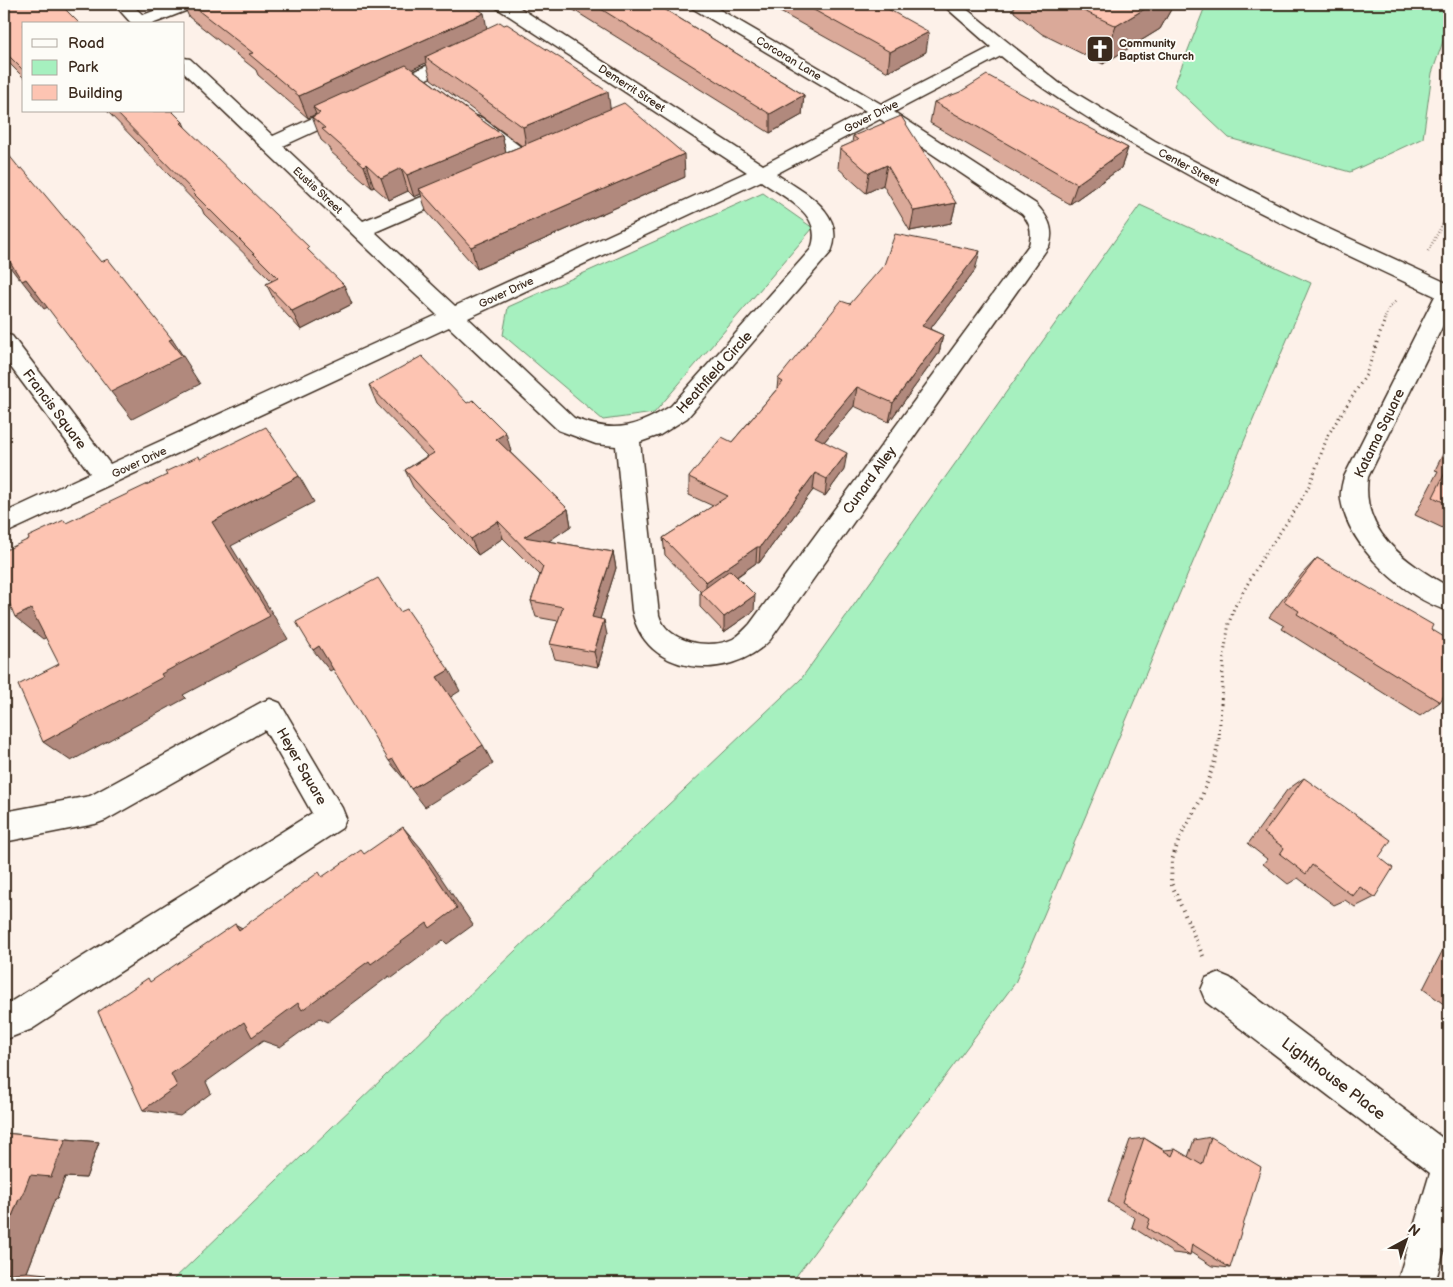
<svg xmlns="http://www.w3.org/2000/svg" width="1453" height="1287" font-family="'Balsamiq Sans',sans-serif">
<rect width="100%" height="100%" fill="#fdf1e9"/>
<filter id="ink" filterUnits="userSpaceOnUse"><feTurbulence type="fractalNoise" baseFrequency=".02" numOctaves="2"/><feDisplacementMap in="SourceGraphic" scale="10" xChannelSelector="R" yChannelSelector="G"/><feConvolveMatrix kernelMatrix="1 2 1 2 8 2 1 2 1" color-interpolation-filters="sRGB"/></filter>
<g filter="url(#ink)">
<g fill="#a6f0bf" stroke="#708d6e">
<path d="M1206,4H1449V24L1432,73L1423,138L1350,172L1229,138L1174,86Z"/>
<path d="M763,193L813,228L654,413L603,420L503,335L508,307Z"/>
<path d="M1140,205L1311,283L1015,983L791,1283H170L569,899L801,679Z"/>
</g>
<g fill="none" stroke-linecap="round" stroke-linejoin="round">
<defs>
<g id="minor">
<path d="M114,4H131L143,15L172,4H195L193,8L152,24H132Z"/>
<path d="M495,4H514L763,165L866,111L692,8L690,4H710L881,104L991,47L942,4H960L1059,83L1155,141L1305,218L1449,284V313L1368,477C1360,533 1406,562 1449,587V611C1404,598 1349,547 1341,500C1340,492 1342,484 1344,477L1435,296C1345,254 1254,212 1167,163C1109,132 1052,98 1001,56L894,112L1036,204C1048,217 1055,229 1049,246L770,640C728,683 644,676 632,610L616,446L596,444L558,430L449,327L4,534V513L90,473L4,358V334L12,336L110,464L437,315L184,73V58L190,59L273,136L341,105L348,103L355,105L357,109L355,113L283,146L363,221L451,185L458,183L465,185L468,189L465,193L375,232L455,306L747,172L497,8ZM880,119L1022,214C1030,223 1033,232 1029,245L750,624C745,629 740,635 733,639C709,650 667,643 659,615L640,442L660,435L687,418L831,252C847,212 803,192 776,174ZM761,181C784,198 825,214 811,249L671,406C636,428 613,434 574,418L468,318Z"/>
<path d="M461,51L467,52L470,56L467,60L394,94L387,96L380,94L378,90L380,86Z"/>
<path d="M475,116L482,118L533,156L536,160L533,164L526,166L519,164L468,126L466,122L468,118Z"/>
<path d="M270,699L280,703L342,808L346,818L342,828L32,1029L4,1040V1006L312,813L265,730L106,820L95,824L4,842V812L90,796L260,703Z"/>
<path d="M1218,973L1230,978L1449,1143V1233L1435,1283H1397L1430,1173L1206,1002L1201,990L1206,978Z"/>
</g>
</defs>
<use href="#minor" stroke="#3b2a1e" stroke-width="3"/>
<g stroke="#3b2a1e" stroke-width="2.5" stroke-dasharray="0.5 2.5" stroke-linecap="butt">
<path d="M1428,251L1449,213"/>
<path d="M1384,320L1389,308L1396,301"/>
</g>
<path stroke="#3b2a1e" stroke-width="3" stroke-dasharray="1 4" stroke-linecap="butt" d="M1219,739L1224,654L1229,623L1234,608L1261,560L1298,506L1310,484L1328,435L1366,375L1385,319"/>
<path stroke="#3b2a1e" stroke-width="4" stroke-dasharray="1 4.5" stroke-linecap="butt" d="M1203,956L1171,883L1172,860L1179,839L1201,799L1215,761L1219,738"/>
<use href="#minor" fill="#fdfcf7" fill-rule="evenodd"/>
</g>
<g fill="#daa999" stroke="#3b2a1e" fill-rule="evenodd">
<path d="M4,4L24,24V78L4,58Z"/>
<path d="M183,4H470L487,28L585,77L610,109L685,177L477,269L426,211L421,194L414,197L408,191L389,200L374,187L372,188L331,152L328,146L321,140L312,117L316,115V114L308,118L258,75L256,70L189,17ZM426,63L431,79L522,146L506,152L502,135L412,69Z"/>
<path d="M564,4H656L804,95L802,115L770,133Z"/>
<path d="M773,4H879L926,52L888,72L773,8Z"/>
<path d="M1014,4H1174L1160,29L1103,64L1042,34L1014,12Z"/>
<path d="M1031,99L1128,148L1121,168L1070,204L930,123L934,102Z"/>
<path d="M107,111H172L183,122L185,127L312,254L352,304L301,330L276,303L266,284L272,281L204,214L202,209Z"/>
<path d="M853,136L956,203L951,223L910,231L883,185L866,193L838,168L840,148L852,143Z"/>
<path d="M975,270L930,329L943,335L939,353L889,422L854,406L824,442L844,470L825,496L813,490L759,563H756L737,577L754,611L724,632L700,607V591L665,555L663,538L713,506L689,495V477L732,442L777,389L778,379L850,304Z"/>
<path d="M369,385L511,451L510,452L568,509L571,526L548,541L613,552L616,568L600,619L607,635L598,667L555,659L550,644L558,621L536,617L531,601L540,575L503,538L478,555L434,511L413,487L405,470L427,456L377,404Z"/>
<path d="M1449,442V531L1415,515L1438,471L1435,470Z"/>
<path d="M1317,558L1431,629L1440,702L1420,716L1282,629L1284,626L1269,617L1302,574Z"/>
<path d="M1304,778L1379,857L1375,897L1355,907L1345,900L1334,905L1298,878L1288,884L1263,864L1267,859L1248,844L1287,790Z"/>
<path d="M1449,938V1014L1443,1010L1445,1005L1423,989Z"/>
<path d="M4,1133L99,1142L86,1178L65,1177L57,1199H55L27,1272L47,1274L43,1283H4Z"/>
<path d="M1211,1137L1230,1268L1212,1266L1190,1252V1255L1173,1253L1132,1227L1135,1218L1108,1202L1130,1140L1144,1138L1164,1150L1175,1149L1188,1157L1194,1140Z"/>
</g>
<g fill="#b1897d" stroke="#3b2a1e">
<path d="M1153,4H1174L1160,29L1103,64L1116,26Z"/>
<path d="M484,13L488,34L425,57L426,63L319,112L313,107L316,114L308,118L299,96Z"/>
<path d="M929,32L926,52L888,72L890,52Z"/>
<path d="M608,92L611,114L527,150L523,127Z"/>
<path d="M804,95L802,115L770,133V114Z"/>
<path d="M502,135L507,158L419,189L421,194L414,197L407,175Z"/>
<path d="M1128,148L1121,168L1070,204L1077,184Z"/>
<path d="M684,154L685,177L477,269L471,247Z"/>
<path d="M366,164L374,187L372,188L364,166Z"/>
<path d="M887,165L883,185L866,193L869,173Z"/>
<path d="M401,168L408,191L389,200L381,178Z"/>
<path d="M956,203L951,223L910,231L914,211Z"/>
<path d="M980,251L975,270L918,345L922,326Z"/>
<path d="M4,252L23,277L19,279L4,259Z"/>
<path d="M26,279L48,307L44,309L22,281Z"/>
<path d="M344,285L352,304L301,330L292,311Z"/>
<path d="M943,335L939,353L889,422L893,403Z"/>
<path d="M172,339L190,367H189L200,384L132,419L111,392L169,340Z"/>
<path d="M857,387L854,406L813,455L815,437Z"/>
<path d="M506,433L511,451L502,457L496,439Z"/>
<path d="M847,453L844,470L825,496L827,479Z"/>
<path d="M815,473L813,490L759,563L760,547Z"/>
<path d="M299,476L314,502L231,546L288,639L183,695L186,698L71,761L43,742L161,674L212,522Z"/>
<path d="M568,509L571,526L530,554L524,537Z"/>
<path d="M498,521L503,538L478,555L471,539Z"/>
<path d="M757,547L756,563L706,598V582Z"/>
<path d="M613,552L616,568L596,632L592,617Z"/>
<path d="M755,595L754,611L724,632V617Z"/>
<path d="M31,609L58,632L43,639L15,617Z"/>
<path d="M604,620L607,635L598,667L594,652Z"/>
<path d="M319,646L335,668L330,671L313,650Z"/>
<path d="M449,670L460,691L449,698L437,677Z"/>
<path d="M483,745L493,764L425,807L411,789Z"/>
<path d="M393,759L407,777L404,779L389,761Z"/>
<path d="M403,827L421,848L473,925L447,944L443,940L392,978L389,976L328,1022L320,1018L280,1047L263,1041L206,1082L211,1093L180,1116L143,1110L171,1074Z"/>
<path d="M235,924L264,940L239,930Z"/>
<path d="M66,1139L99,1142L86,1178L65,1177L57,1199H55L27,1272L4,1274V1236L19,1199L30,1175Z"/>
<path d="M47,1274L43,1283H7L8,1278Z"/>
</g>
<g fill="#fdc4b2" stroke="#3b2a1e">
<path d="M4,4H60L80,24H24V71L4,51Z"/>
<path d="M190,4H470L484,13L299,96L249,54L253,53Z"/>
<path d="M593,4H656L804,95L770,114Z"/>
<path d="M803,4H879L929,32L890,52Z"/>
<path d="M1069,4H1153L1116,26Z"/>
<path d="M500,22L504,25L507,24L585,74L583,75L608,92L523,127L425,57Z"/>
<path d="M406,65L502,135L407,175L401,168L381,178L366,164L364,166L322,129L325,128L312,117L320,113L313,107Z"/>
<path d="M987,75L1031,99L1033,98L1128,148L1077,184L934,102L960,92Z"/>
<path d="M624,103L684,154L471,247L419,189Z"/>
<path d="M115,111H172L183,122L181,123L309,247L307,249L344,285L292,311L266,284L278,278L194,194L195,193Z"/>
<path d="M901,116L956,203L914,211L887,165L869,173L840,148L858,140L853,136Z"/>
<path d="M4,149L20,169L22,168L45,195L101,262L108,259L172,339L169,340L182,356L111,392L26,279L22,281L4,252Z"/>
<path d="M895,234L980,251L922,326L943,335L893,403L857,387L815,437L847,453L827,479L815,473L760,547H757L706,582L663,538L728,496L689,477L722,437L732,442L783,382L778,379L841,301L850,304L884,265Z"/>
<path d="M422,356L467,403L473,400L506,433L496,439L568,509L524,537L613,552L592,617L604,620L594,652L550,644L563,607L531,601L543,567L498,521L471,539L426,493L405,470L434,453L369,385Z"/>
<path d="M266,427L299,476L212,522L270,616L161,674L163,677L43,742L18,685L59,664L31,609L15,617L4,590V551L29,539L28,537L64,520L66,523L167,475L165,472L199,456L200,459Z"/>
<path d="M1449,465V505L1433,497Z"/>
<path d="M1317,558L1433,625L1431,629L1449,640V687L1440,702L1297,614L1299,611L1284,601Z"/>
<path d="M730,570L755,595L724,617L700,592Z"/>
<path d="M378,578L400,612L407,609L449,670L437,677L483,745L411,789L393,759L389,761L319,646L313,650L296,622Z"/>
<path d="M1304,778L1391,840L1379,857L1393,868L1375,897L1360,887L1353,896L1312,865L1306,874L1280,854L1284,848L1264,833Z"/>
<path d="M403,827L457,908L430,928L427,923L371,964L369,961L302,1010L298,1003L252,1037L244,1022L171,1074L177,1086L143,1110L98,1012L148,978L150,982L235,924L239,930L319,872L322,877L361,850L364,854Z"/>
<path d="M1449,975V984L1446,982Z"/>
<path d="M4,1133L66,1139L51,1177L30,1175L21,1199H19L4,1236Z"/>
<path d="M1211,1137L1261,1167L1230,1268L1192,1244L1190,1255L1147,1228L1150,1219L1122,1202L1144,1138L1172,1156L1175,1149L1202,1165Z"/>
<path d="M4,1278H8L7,1283H4Z"/>
</g>
</g>
<defs>
<symbol id="church-square" viewBox="-11 -11 22 22"><rect x="-9" y="-9" width="18" height="18" rx="4" fill="#3b2a1e" stroke="#fdfcf7"/><path d="M-1.2-6h2.4v3.5h3.3v2.4h-3.3V6h-2.4V-.1h-3.3v-2.4h3.3Z" fill="#fff"/></symbol>
</defs>
<g fill-rule="evenodd">
<use href="#church-square" x="1084" y="33" width="32" height="32"/>
</g>
<g text-anchor="middle" stroke-width="4" stroke-linejoin="round" paint-order="stroke">
<g font-size="11" font-weight="bold" fill="#3b2a1e" stroke="#fdfcf7" text-anchor="start">
<text x="1119" y="47">Community<tspan x="1119" dy="13">Baptist Church</tspan></text>
</g>
<g font-size="11" fill="#3b2a1e" stroke="#fdfcf7">
<text transform="translate(789 58) rotate(31)" y="4">Corcoran Lane</text>
<text transform="translate(632 88) rotate(33)" y="4">Demerrit Street</text>
<text transform="translate(871 116) rotate(-27)" y="4">Gover Drive</text>
<text transform="translate(1189 167) rotate(28)" y="4">Center Street</text>
<text transform="translate(318 190) rotate(43)" y="4">Eustis Street</text>
<text transform="translate(506 292) rotate(-25)" y="4">Gover Drive</text>
<text transform="translate(139 462) rotate(-25)" y="4">Gover Drive</text>
</g>
<g font-size="14" fill="#3b2a1e" stroke="#fdfcf7">
<text transform="translate(714 372) rotate(-48)" y="5">Heathfield Circle</text>
<text transform="translate(55 409) rotate(53)" y="5">Francis Square</text>
<text transform="translate(1379 433) rotate(-64)" y="5">Katama Square</text>
<text transform="translate(869 480) rotate(-54)" y="5">Cunard Alley</text>
<text transform="translate(302 766) rotate(60)" y="5">Heyer Square</text>
</g>
<g font-size="16" fill="#3b2a1e" stroke="#fdfcf7">
<text transform="translate(1334 1078) rotate(37)" y="6">Lighthouse Place</text>
</g>
</g>
<rect width="1453" height="1287" fill="none" stroke="#fdfcf7" stroke-width="20"/>
<rect x="10" y="10" width="1433" height="1267" fill="none" stroke="#3b2a1e" stroke-width="2" filter="url(#ink)"/>
<rect x="22" y="22" width="162" height="90" fill="#fdfcf7" stroke="#afa8a0"/>
<rect x="32" y="39" width="25" height="8" fill="#fdfcf7" stroke="#afa8a0"/>
<text x="68" y="48" font-size="15" fill="#3b2a1e">Road</text>
<rect x="32" y="60" width="25" height="15" fill="#a6f0bf" stroke="#afa8a0"/>
<text x="68" y="72" font-size="15" fill="#3b2a1e">Park</text>
<rect x="32" y="85" width="25" height="15" fill="#fdc4b2" stroke="#afa8a0"/>
<text x="68" y="98" font-size="15" fill="#3b2a1e">Building</text>
<g transform="translate(1406 1240) rotate(40)" stroke="#fdfcf7" stroke-width="4" paint-order="stroke">
<path d="M0-4L9 19L0 12L-9 19Z" fill="#3b2a1e"/>
<text y="-8" font-size="14" font-weight="bold" text-anchor="middle" fill="#3b2a1e">N</text>
</g>
</svg>
